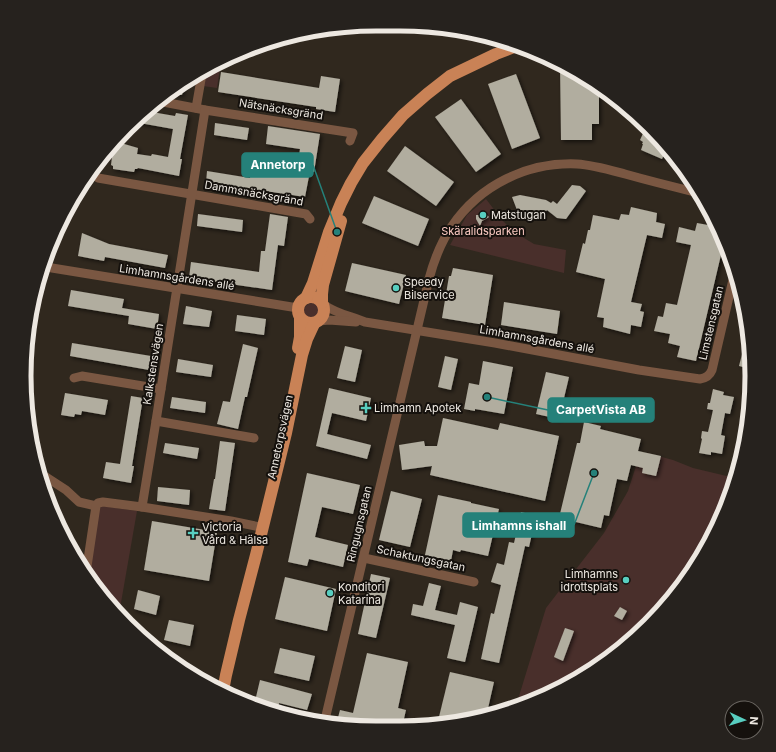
<svg xmlns="http://www.w3.org/2000/svg" width="776" height="752" font-family="Inter,sans-serif">
<defs>
<filter id="shadow"><feDropShadow dx="2" dy="2" stdDeviation="2" flood-color="#0009"/></filter>
</defs>
<rect width="100%" height="100%" fill="#30281e"/>
<g fill="#492f2b">
<path d="M265,44L263,52L245,50Z"/>
<path d="M221,62L217,88L203,86L205,72Z"/>
<path d="M486,199L502,220L514,232L534,244L566,250L564,273L450,245L467,215Z"/>
<circle cx="312" cy="311" r="8"/>
<path d="M748,391H750L749,422L747,431L739,432Z"/>
<path d="M647,453L673,460L693,468L735,478L733,489L705,552L665,608L614,655L556,692L516,706L546,608L604,533L628,491L636,466L643,468Z"/>
<path d="M102,506L137,511L119,614L97,590L89,577L99,509Z"/>
</g>
<g fill="#b1ad9f" filter="url(#shadow)">
<path d="M560,64L576,71L599,88V124H592V140H561Z"/>
<path d="M221,72L319,88L321,76L340,79L335,112L316,109V107L218,92Z"/>
<path d="M516,74L540,138L512,149L488,84Z"/>
<path d="M184,84L182,95L169,93Z"/>
<path d="M461,99L501,154L476,172L435,117Z"/>
<path d="M146,111L175,116L176,113L188,115L180,159H182L179,176L138,168L137,169H135L134,172L113,169V166L111,165L114,141L138,148L137,154L151,156L152,154L168,157L173,129L134,122Z"/>
<path d="M215,123L249,128L247,140L214,135Z"/>
<path d="M268,126L320,134L314,172L310,171L305,197L239,187V188L206,183L207,171L250,178L251,169L296,176L300,149L266,144Z"/>
<path d="M646,127L667,148L662,159L641,150L643,144H642L643,142L640,140Z"/>
<path d="M405,146L454,182L436,206L387,171Z"/>
<path d="M572,185L580,186L586,191L566,219L557,218L547,210L543,215L517,210L512,197L520,195L546,200L551,203L553,201L557,204Z"/>
<path d="M374,196L429,219L418,246L362,223Z"/>
<path d="M631,207L657,213L656,222L665,224L662,238L647,235L631,302L642,304L640,311L644,312L641,327L631,325L630,334L603,327L604,318L597,317L605,279L576,272L583,243L585,244L588,230H590L593,215L619,220L621,214L629,215Z"/>
<path d="M481,212H484L489,217L482,221L480,226L476,219V215H479Z"/>
<path d="M711,213L716,220L724,242L696,361L677,357L680,346L668,343L670,334L654,331L658,316L663,317L666,303L677,305L691,245L676,242L679,227L695,231L697,223L708,225Z"/>
<path d="M198,214L243,220L242,232L197,226Z"/>
<path d="M270,214L288,217L284,246L278,245L272,290L189,278L191,262L259,272L261,251H265Z"/>
<path d="M82,233L109,244L168,255L165,268L105,257L104,261L78,256Z"/>
<path d="M352,263L406,275L399,304L345,291Z"/>
<path d="M453,268L493,275L485,325L442,318L449,276H451Z"/>
<path d="M71,290L124,299L122,308L159,314L157,329L128,324L129,316L68,306Z"/>
<path d="M504,302L560,311L557,334L501,325Z"/>
<path d="M186,306L212,311L209,327L183,324Z"/>
<path d="M237,315L266,319L264,335L235,331Z"/>
<path d="M748,331L751,353V369L739,366Z"/>
<path d="M72,343L151,356L149,370L70,356Z"/>
<path d="M243,344L258,348L247,397H245L238,429L217,424L223,401L230,402Z"/>
<path d="M345,346L362,350L355,382L337,378Z"/>
<path d="M445,356L458,359L451,390L438,387Z"/>
<path d="M178,359L213,365L211,377L176,372Z"/>
<path d="M483,361L513,367L504,414L475,409V411L464,409L469,383L479,385Z"/>
<path d="M546,372L569,377L559,419L536,414Z"/>
<path d="M329,388L371,398L366,421L332,413L327,434L371,445L367,459L316,446Z"/>
<path d="M713,389L724,392L723,395L734,397L730,414L725,413L721,435L725,436L722,454L711,452V455L699,453L702,439L701,438L702,431L708,432L713,410L707,409L708,403H710Z"/>
<path d="M65,393L108,400L105,415L82,411L81,415L75,414L74,417L61,415Z"/>
<path d="M131,396L143,398L132,466H134L131,483L103,478L106,462L120,464Z"/>
<path d="M172,397L206,402L205,413L170,408Z"/>
<path d="M443,418L498,430L500,423L559,436L545,501L430,475L432,466L402,470L399,445L424,441L425,446H437Z"/>
<path d="M584,422L601,426L600,429L641,439L638,451L661,456L656,476L642,473L643,468L631,465L627,481L617,479L609,516L604,515L601,528L559,518L577,443H580Z"/>
<path d="M220,441L235,443L225,511L209,509L214,479H215Z"/>
<path d="M165,443L199,448L197,459L163,453Z"/>
<path d="M307,473L360,485L353,514L322,507L315,537L348,545L343,567L309,559L307,566L288,562Z"/>
<path d="M158,487L190,490L189,505L157,501Z"/>
<path d="M391,491L422,499L410,547L379,540Z"/>
<path d="M438,495L471,502V503L499,509L488,556L461,550L460,552L453,550L451,561L425,555Z"/>
<path d="M521,512L536,516L529,547L525,546L499,663L481,659L491,613L494,614L501,585L491,582L497,563L504,565L509,542L514,543Z"/>
<path d="M152,521L217,532L209,581L144,570Z"/>
<path d="M371,574L390,578L376,638L358,634Z"/>
<path d="M285,577L336,589L327,631L275,619Z"/>
<path d="M429,583L441,586L435,610L457,615L460,602L478,607L465,662L447,658L455,625L411,615L413,604L423,606Z"/>
<path d="M138,590L160,596L156,615L134,609Z"/>
<path d="M620,607L627,611L622,620L614,616Z"/>
<path d="M169,620L194,625L190,646L164,640Z"/>
<path d="M565,628L574,631L563,661L554,657Z"/>
<path d="M280,648L315,656L309,681L274,673Z"/>
<path d="M367,653L408,662L398,708L406,710L402,727L336,725L340,710L353,713Z"/>
<path d="M450,672L494,682L486,717L437,725Z"/>
<path d="M260,680L312,694L307,710L279,703L277,713L263,709L255,706L257,697H256Z"/>
</g>
<g fill="none" stroke-linecap="round" stroke-linejoin="round">
<g stroke="#7a5742" stroke-width="9">
<path d="M158,101L205,110L353,133L350,141"/>
<path d="M196,108L202,74"/>
<path d="M98,178L306,214L310,219"/>
<path d="M52,268L298,308"/>
<path d="M323,304C336,314 351,316 365,322L495,343L639,370L700,379C706,378 710,375 712,370L735,271"/>
<path d="M319,321L329,320L356,322"/>
<path d="M74,378L82,376L161,389"/>
<path d="M156,421L254,438"/>
<path d="M40,477H46L66,490L79,502L96,506"/>
<path d="M142,507L231,521L260,527"/>
<path d="M364,558L474,582"/>
<path d="M86,573L96,506L98,503L103,502L142,507L156,421L205,110"/>
<path d="M324,724L429,279C434,260 441,242 452,226C480,185 527,162 577,164C593,165 610,170 625,174C650,181 674,187 699,193"/>
</g>
<g stroke="#c98256" stroke-width="12">
<circle cx="311" cy="310" r="13"/>
<path d="M306,298L313,283L329,232L341,203L351,183L363,163L382,139L403,115L427,94L450,76L496,54L519,45"/>
<path d="M322,303V294L323,285L341,221"/>
<path d="M298,348L300,337V318"/>
<path d="M223,691L226,675L239,620L256,555L286,433L302,355L307,339L314,324"/>
</g>
</g>
<g fill="#58cec0" stroke="#15110d" stroke-width="1.5">
<circle cx="483" cy="215" r="4"/>
<circle cx="396" cy="288" r="4"/>
<path d="M364 402h4v4h4v4h-4v4h-4v-4h-4v-4h4z"/>
<path d="M191 527h4v4h4v4h-4v4h-4v-4h-4v-4h4z"/>
<circle cx="626" cy="580" r="4"/>
<circle cx="330" cy="593" r="4"/>
</g>
<g text-anchor="middle" stroke-width="4" stroke-linejoin="round" paint-order="stroke">
<g font-size="11" fill="#ede8e1" stroke="#15110d">
<text transform="translate(281 109) rotate(9)" y="4">Nätsnäcksgränd</text>
<text transform="translate(254 193) rotate(10)" y="4">Dammsnäcksgränd</text>
<text transform="translate(177 277) rotate(9)" y="4">Limhamnsgårdens allé</text>
<text transform="translate(711 323) rotate(-77)" y="4">Limstensgatan</text>
<text transform="translate(537 339) rotate(10)" y="4">Limhamnsgårdens allé</text>
<text transform="translate(153 364) rotate(-81)" y="4">Kalkstensvägen</text>
<text transform="translate(280 437) rotate(-78)" y="4">Annetorpsvägen</text>
<text transform="translate(359 524) rotate(-77)" y="4">Ringugnsgatan</text>
<text transform="translate(421 558) rotate(12)" y="4">Schaktungsgatan</text>
</g>
<g font-size="11" fill="#ede8e1" stroke="#15110d" text-anchor="start">
<text x="491" y="219">Matstugan</text>
<text x="404" y="286">Speedy<tspan x="404" dy="13">Bilservice</tspan></text>
<text x="374" y="412">Limhamn Apotek</text>
<text x="202" y="531">Victoria<tspan x="202" dy="13">Vård &amp; Hälsa</tspan></text>
<text x="618" y="578" text-anchor="end">Limhamns<tspan x="618" dy="13">idrottsplats</tspan></text>
<text x="338" y="591">Konditori<tspan x="338" dy="13">Katarina</tspan></text>
</g>
<g font-size="11" fill="#fccbc3" stroke="#15110d">
<text x="483" y="235">Skäralidsparken</text>
</g>
</g>
<path d="M0 0H776V752H0ZM376 31H400A345 345 0 0 1 745 376V376A345 345 0 0 1 400 721H376A345 345 0 0 1 31 376V376A345 345 0 0 1 376 31Z" fill="#26221e" fill-rule="evenodd"/>
<path fill="none" stroke="#ede8e1" stroke-width="5" d="M376 31H400A345 345 0 0 1 745 376V376A345 345 0 0 1 400 721H376A345 345 0 0 1 31 376V376A345 345 0 0 1 376 31Z"/>
<path fill="none" stroke="#25817a" stroke-width="1.5" d="M337 232L313 165M487 397L548 410M594 473L574 525"/>
<g fill="#25817a" stroke="#15110d" stroke-width="1.5">
<circle cx="337" cy="232" r="4"/>
<circle cx="487" cy="397" r="4"/>
<circle cx="594" cy="473" r="4"/>
</g>
<g fill="#25817a" stroke="#25817a" stroke-width="1.5">
<rect x="242" y="153" width="71" height="24" rx="4"/>
<rect x="548" y="398" width="106" height="24" rx="4"/>
<rect x="463" y="513" width="111" height="24" rx="4"/>
</g>
<g font-size="12" text-anchor="middle" font-weight="bold" fill="#fff">
<text x="278" y="169">Annetorp</text>
<text x="601" y="414">CarpetVista AB</text>
<text x="519" y="530">Limhamns ishall</text>
</g>
<g transform="translate(744 720) rotate(94)"><circle r="19" fill="#15110d" stroke="#6b6762"/>
<path d="M0-3L7 15L0 10L-7 15Z" fill="#58cec0"/>
<text y="-6" font-size="11" font-weight="bold" text-anchor="middle" fill="#ede8e1">N</text>
</g>
</svg>
